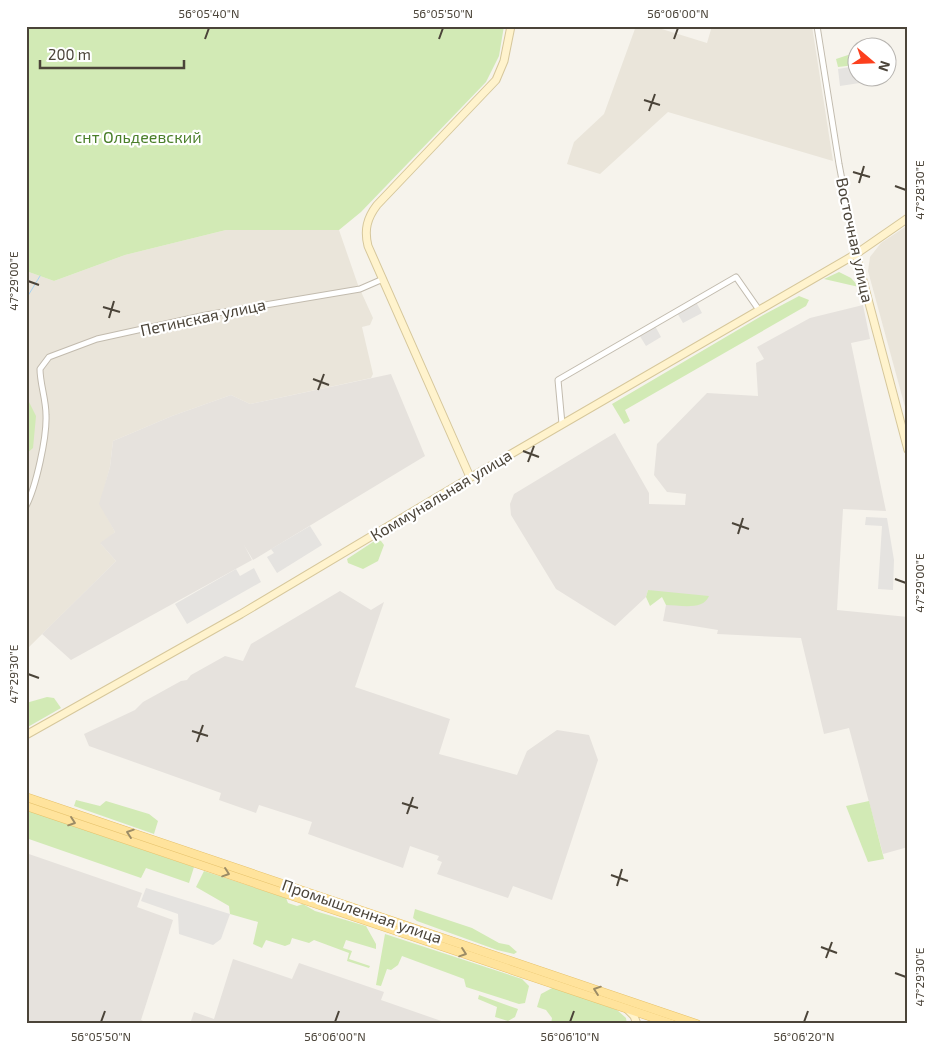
<svg xmlns="http://www.w3.org/2000/svg" width="934" height="1050" font-family="'Exo 2',sans-serif">
<rect width="100%" height="100%" fill="#f6f3ec"/>
<g fill="#eae5da">
<path d="M636,26H652L707,43L712,26H812L833,161L668,112L600,174L567,164L574,142L604,114Z"/>
<path d="M908,225V418L868,271L870,257L881,243Z"/>
<path d="M226,230H339L358,285L373,318L370,325L362,327L373,374L371,378L250,404L231,395L172,416L113,441L110,467L100,504L115,532L101,544L116,561L26,650V271L54,281L125,255Z"/>
</g>
<g fill="#e6e2dd">
<path d="M863,305L870,339L851,343L886,511L843,509L837,610L908,617V847L883,854L849,728L824,734L801,638L717,634L718,630L663,621L666,605H699L648,590L646,597L615,626L556,589L511,515L510,504L514,494L615,433L649,493V504L685,505L686,494L667,492L654,475L657,444L707,393L758,396L756,363L764,359L757,347L810,318Z"/>
<path d="M391,374L425,456L253,560L244,545L252,560L71,660L42,634L116,561L100,543L115,532L99,504L110,467L113,441L172,416L231,395L250,404Z"/>
<path d="M340,591L371,610L384,602L355,687L450,719L439,754L517,775L527,751L557,730L589,735L598,760L552,900L513,886L508,898L437,874L442,862L437,860L439,856L410,846L403,868L308,834L312,822L259,805L256,813L219,800L221,793L89,746L84,734L135,710L143,702L181,681L187,680L191,675L225,656L243,661L251,644Z"/>
<path d="M26,853L142,893L137,907L173,920L141,1020L145,1022L144,1024H26Z"/>
<path d="M233,959L292,979L299,963L384,992L381,1000L450,1024H190L194,1012L214,1019Z"/>
</g>
<g fill="#d2eab5">
<path d="M26,26H504L499,56L486,82L361,212L339,230H226L125,255L54,281L26,271Z"/>
<path d="M854,53L855,65L838,67L836,59Z"/>
<path d="M839,272L851,278L859,287L824,279Z"/>
<path d="M799,296L809,300L806,306L625,410L630,421L624,424L612,404L765,314Z"/>
<path d="M26,396L36,416L33,448L26,454Z"/>
<path d="M376,540L381,541L384,545L378,561L363,569L348,563L347,559Z"/>
<path d="M648,590L709,596C703,611 679,605 666,605L662,597L650,606L646,597Z"/>
<path d="M47,697L54,698L61,708L26,728V703Z"/>
<path d="M76,800L100,806L106,801L149,814L158,821L154,834L74,806Z"/>
<path d="M869,801L884,859L868,862L846,806Z"/>
<path d="M26,810L194,867L189,883L146,868L141,878L26,838Z"/>
<path d="M204,871L286,898L288,903L297,906L303,904L315,911L366,926L376,944V949L346,940L343,948L352,951L349,959L370,966L369,968L347,961L349,953L314,940L309,943L292,938L290,944L285,946L266,940L262,948L253,944L258,922L230,914L229,906L196,887Z"/>
<path d="M415,909L472,928L499,943L509,945L517,952L514,954L497,950L417,921L413,918Z"/>
<path d="M385,934L522,979L529,986L525,1003L519,1004L466,987L464,979L402,956L398,965L391,970L387,969L381,986L376,985Z"/>
<path d="M554,987L617,1010L626,1018L627,1024H551L552,1018L546,1010L537,1007L541,994Z"/>
<path d="M479,995L518,1009L515,1017L508,1021L495,1017L497,1007L478,999Z"/>
</g>
<g fill="#e5e3e0">
<path d="M856,66V78H873V81L840,86L838,69Z"/>
<path d="M695,300L702,313L683,323L676,311Z"/>
<path d="M654,324L661,337L646,346L638,333Z"/>
<path d="M866,517L887,518L894,560L893,590L878,589L882,526L865,525Z"/>
<path d="M310,526L322,545L277,573L267,557L274,553L271,549Z"/>
<path d="M254,568L261,582L187,624L175,604L236,569L240,576Z"/>
<path d="M146,888L230,914L221,939L213,945L179,934L178,914L141,901Z"/>
</g>
<g fill="none" stroke-linecap="round" stroke-linejoin="round">
<path stroke="#a9d4f2" stroke-width="1" d="M26,299L40,276"/>
<defs>
<g id="street">
<path d="M817,26L839,164L856,254"/>
<path d="M562,424L558,380L736,277L759,310"/>
<path d="M26,506C36,487 47,437 46,415C46,399 40,384 40,369L49,357L97,339L206,315L360,289L383,279"/>
</g>
<g id="secondary">
<path d="M856,254L908,450"/>
<path d="M470,477L368,246C364,230 367,218 377,205L496,80L504,61L511,26"/>
<path d="M26,735L241,614L454,487L856,254L908,218"/>
<path d="M628,1010L634,1016L637,1024"/>
</g>
<g id="primary">
<path d="M26,797L697,1024"/>
<path d="M26,806L672,1024"/>
</g>
</defs>
<use href="#street" stroke="#c2bbae" stroke-width="7"/>
<use href="#secondary" stroke="#d6c79b" stroke-width="9"/>
<use href="#primary" stroke="#e6c16a" stroke-width="9"/>
<use href="#street" stroke="#fff" stroke-width="5"/>
<use href="#secondary" stroke="#fff3cd" stroke-width="7"/>
<use href="#primary" stroke="#ffe39c" stroke-width="8"/>
</g>
<defs><path id="oneway-chevron" d="M-2-3.5L2.5 0L-2 3.5" fill="none" stroke-width="1.6" stroke-linecap="round" stroke-linejoin="round" transform="scale(1.25)"/></defs>
<g stroke="#9c8c66">
<use href="#oneway-chevron" transform="translate(72 822) rotate(19)"/>
<use href="#oneway-chevron" transform="translate(130 833) rotate(-161)"/>
<use href="#oneway-chevron" transform="translate(226 873) rotate(19)"/>
<use href="#oneway-chevron" transform="translate(463 953) rotate(19)"/>
<use href="#oneway-chevron" transform="translate(597 990) rotate(-161)"/>
</g>
<path fill="none" stroke="#4b4439" stroke-width="2" d="M205,39L209,28M439,39L443,28M674,39L678,28M644,100L660,105M649,111L655,94M853,172L870,177M859,183L864,166M895,186L906,190M28,281L39,285M103,307L120,312M109,318L114,301M313,379L329,385M318,390L324,374M523,451L539,457M528,462L534,446M732,523L749,529M738,534L743,518M895,579L906,583M28,674L39,678M192,731L208,736M197,742L203,725M402,803L418,808M407,814L413,797M611,875L628,881M617,886L622,869M821,947L837,953M826,958L832,942M895,973L906,977M101,1022L105,1011M335,1022L339,1011M570,1022L574,1011M804,1022L808,1011"/>
<g text-anchor="middle" stroke-width="4.5" stroke-linejoin="round" paint-order="stroke">
<g font-size="16" fill="#4a7f2a" stroke="#fff">
<text x="138" y="143">снт Ольдеевский</text>
</g>
<g font-size="16" fill="#4b4439" stroke="#fff">
<text transform="translate(855 240) rotate(78)" y="6">Восточная улица</text>
<text transform="translate(203 317) rotate(-12)" y="6">Петинская улица</text>
<text transform="translate(441 495) rotate(-31)" y="6">Коммунальная улица</text>
<text transform="translate(362 911) rotate(19)" y="6">Промышленная улица</text>
</g>
</g>
<rect width="934" height="1050" fill="none" stroke="#ffffff" stroke-width="55"/>
<g transform="translate(872 62) rotate(109)"><circle r="24" fill="#ffffff" stroke="#b7b4b0"/>
<path d="M0-4L9 19L0 12L-9 19Z" fill="#fc3f1d"/>
<text y="-8" font-size="14" font-weight="bold" text-anchor="middle" fill="#4b4439">N</text>
</g>
<path d="M40 60v8h144v-8" fill="none" stroke="#4b4439" stroke-width="2.5"/>
<text x="48" y="60" font-size="15" fill="#4b4439" stroke="#ffffff" stroke-width="4" paint-order="stroke">200 m</text>
<rect x="28" y="28" width="878" height="994" fill="none" stroke="#4b4439" stroke-width="2"/>
<g font-size="12" text-anchor="middle" fill="#4b4439">
<text x="209" y="18">56°05'40"N</text>
<text x="443" y="18">56°05'50"N</text>
<text x="678" y="18">56°06'00"N</text>
<text transform="translate(920 190) rotate(-90)" y="4">47°28'30"E</text>
<text transform="translate(14 281) rotate(-90)" y="4">47°29'00"E</text>
<text transform="translate(920 583) rotate(-90)" y="4">47°29'00"E</text>
<text transform="translate(14 674) rotate(-90)" y="4">47°29'30"E</text>
<text transform="translate(920 977) rotate(-90)" y="4">47°29'30"E</text>
<text x="101" y="1041">56°05'50"N</text>
<text x="335" y="1041">56°06'00"N</text>
<text x="570" y="1041">56°06'10"N</text>
<text x="804" y="1041">56°06'20"N</text>
</g>
</svg>
